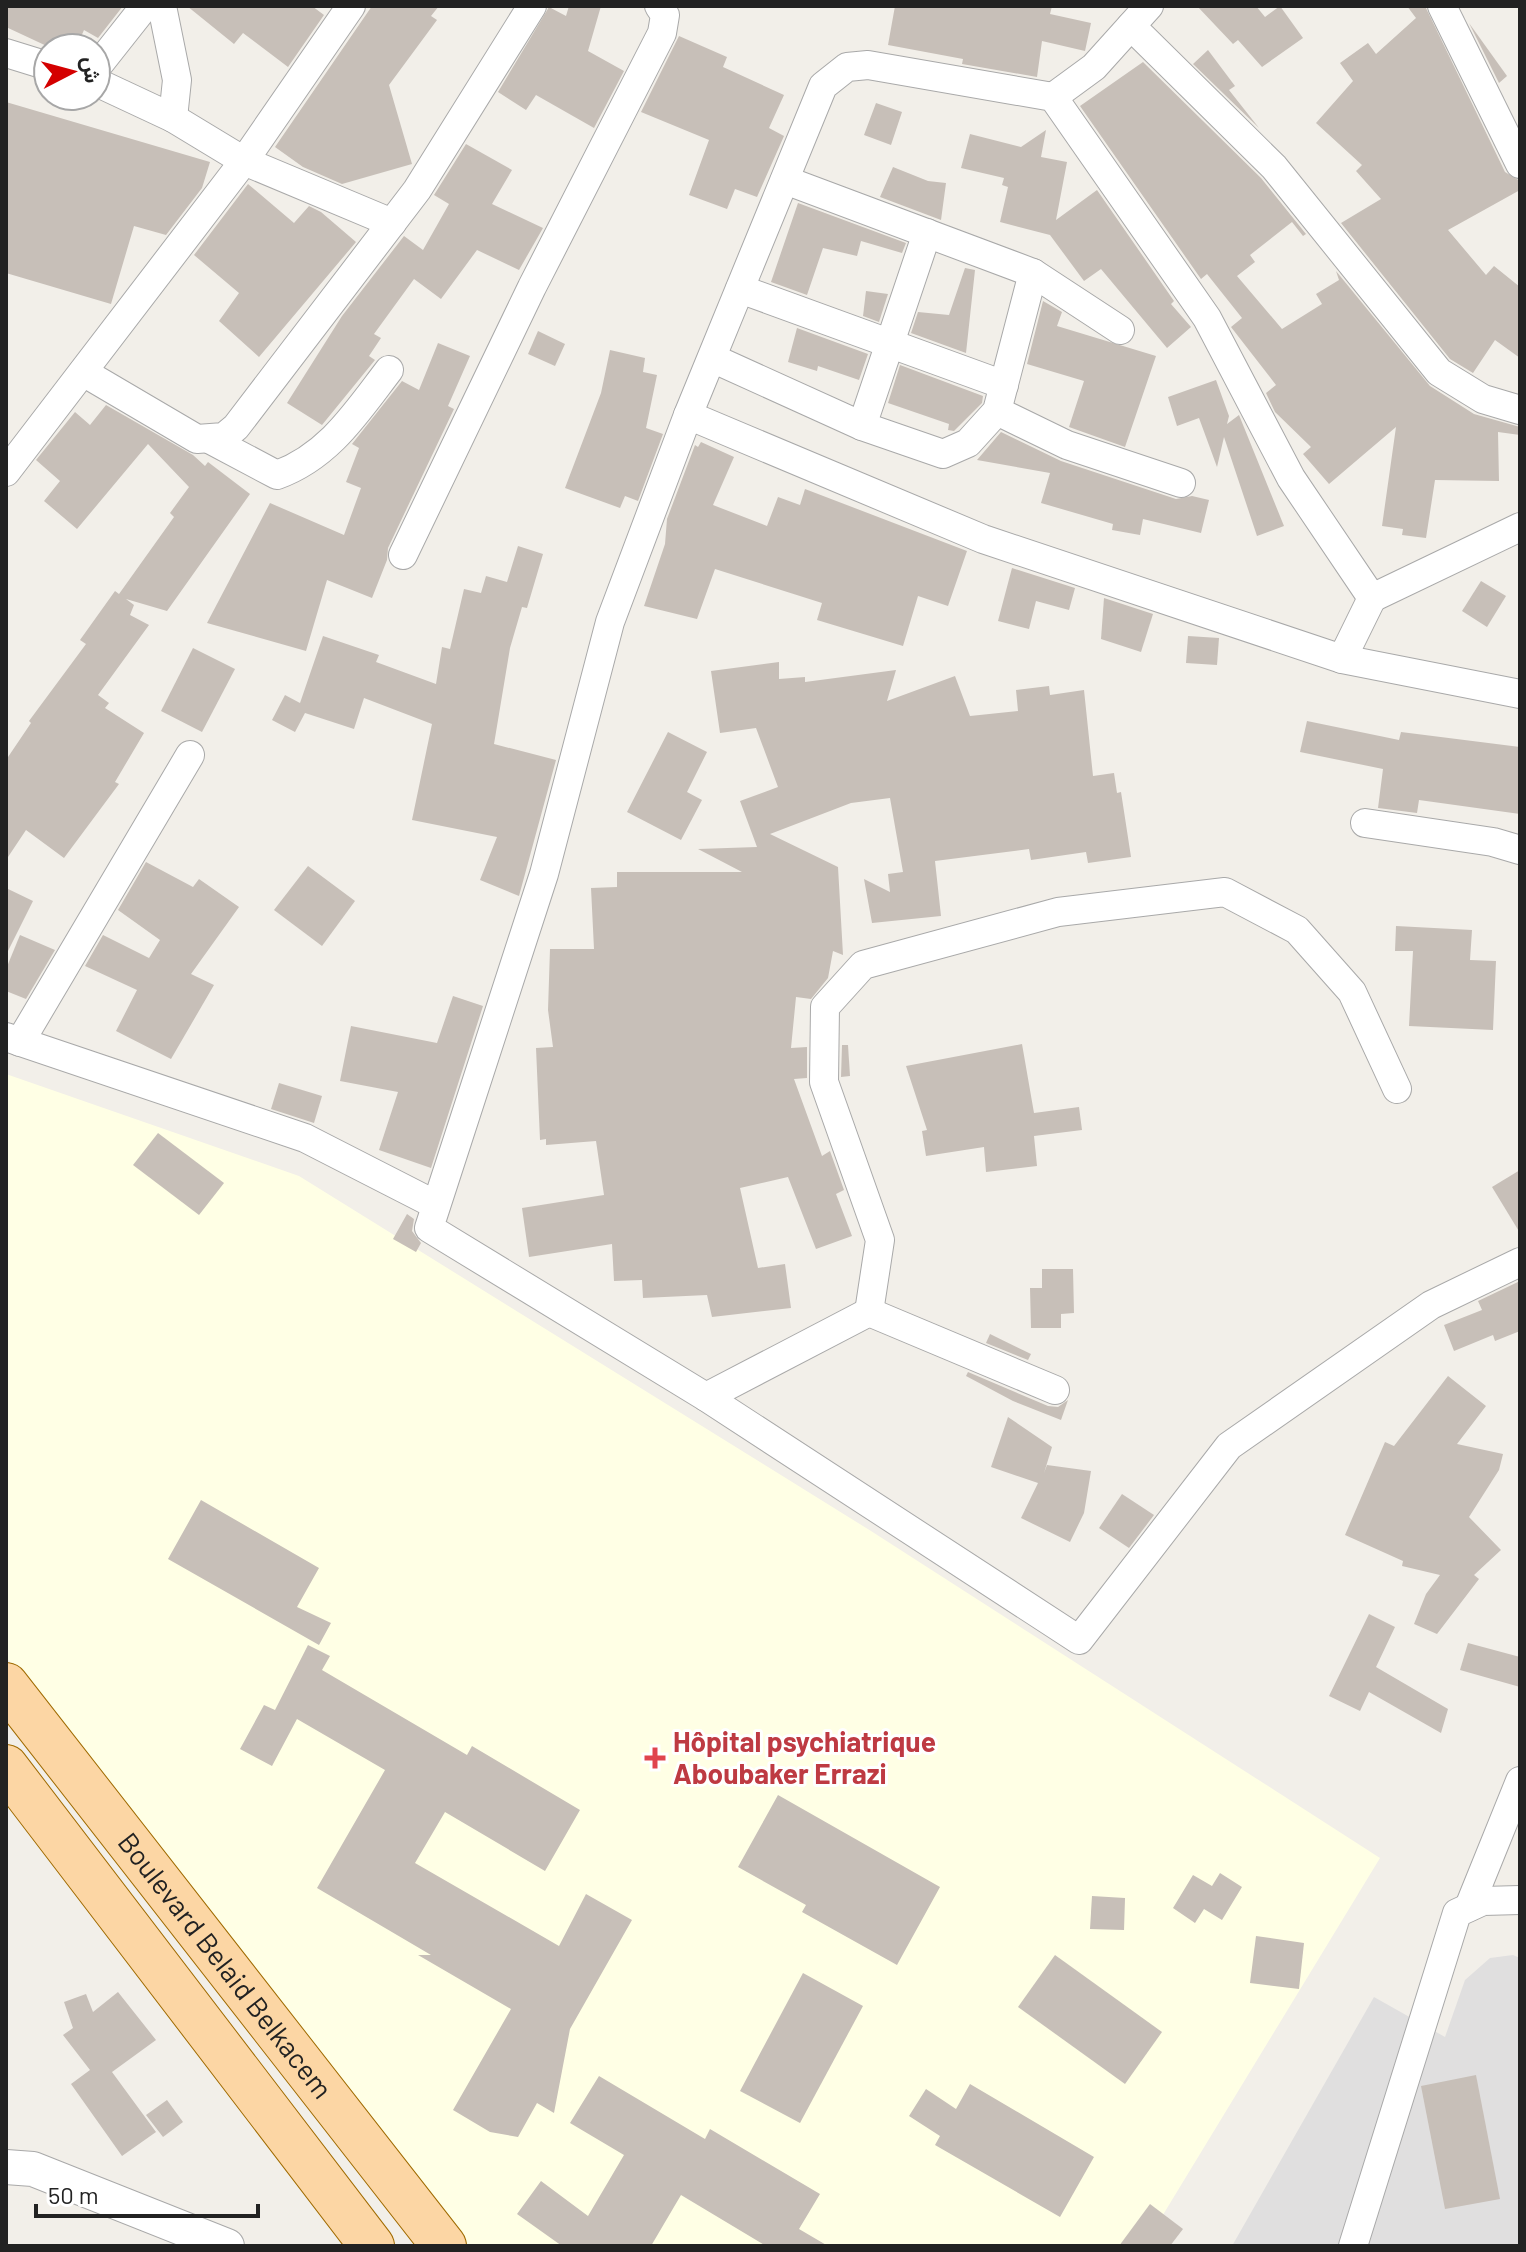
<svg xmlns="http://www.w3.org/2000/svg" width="1526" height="2252" font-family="Barlow,Vazirmatn,sans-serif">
<rect width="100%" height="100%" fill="#f2efe9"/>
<path fill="#e0dfdf" d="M1513,1955L1520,1958V2246H1232L1374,1997L1445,2037L1465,1980L1490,1958Z"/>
<path fill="#ffffe5" d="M6,1074L299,1176L871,1531L1380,1858L1144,2246H468L6,1657Z"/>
<g fill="#c7bfb8">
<path d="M6,6H123L98,38L84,30L76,48H51L6,27Z"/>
<path d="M187,6H312L324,15L288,67L243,33L234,44Z"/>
<path d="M372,6H439L431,16L437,20L389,85L412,164L342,184L303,167L275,147Z"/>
<path d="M569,6H601L588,51L624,71L594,128L536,95L526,110L498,92L549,7L566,16Z"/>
<path d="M895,6H1052L1050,14L1091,23L1085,51L1042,41L1037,77L962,64L963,59L888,45Z"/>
<path d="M1197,6H1256L1265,17L1280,6L1303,38L1262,67L1238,40L1233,44Z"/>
<path d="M1407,6H1425L1505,172L1520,181V190L1448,230L1486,275L1494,266L1520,287V358L1495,340L1473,373L1450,359L1341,223L1381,199L1356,171L1362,165L1316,123L1353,81L1340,63L1368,43L1376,54L1416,18Z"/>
<path d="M1469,23L1507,76L1499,83Z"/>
<path d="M679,36L727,57L723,67L784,95L769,128L784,136L757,197L735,189L727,209L689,195L709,140L641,112Z"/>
<path d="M1208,50L1235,86L1229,90L1259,128L1193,64Z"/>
<path d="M1143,62L1261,178L1306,234L1303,236L1292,222L1250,255L1255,262L1237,276L1282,329L1322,304L1316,294L1339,280L1336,271L1430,386L1474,414L1520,427V435L1498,432L1499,481L1435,480L1426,538L1402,535L1403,529L1382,526L1396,427L1329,484L1303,454L1311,447L1275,412L1266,393L1276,385L1231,327L1242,318L1207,274L1201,279L1080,106Z"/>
<path d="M6,102L210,162L202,188L166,235L134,226L111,304L6,273Z"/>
<path d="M876,103L902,112L891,145L864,135Z"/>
<path d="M1046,130L1041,157L1067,162L1056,220L1097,190L1174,301L1171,304L1191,327L1167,348L1101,269L1084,281L1050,235L1000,222L1008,187L1002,185L1004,178L961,168L970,134L1021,147Z"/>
<path d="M466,144L512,170L492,204L543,228L519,270L477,250L441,299L414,279L374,334L381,338L369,356L375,360L322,425L287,403L342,316L404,236L423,250L449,204L434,195Z"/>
<path d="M893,167L928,181L946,183L941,220L880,197Z"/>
<path d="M248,184L294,223L309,206L321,212L356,242L259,357L219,321L239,293L194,255Z"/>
<path d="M798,203L906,243L902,253L861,241L857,256L823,248L807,295L771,282Z"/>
<path d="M965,268L975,270L966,353L911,333L918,312L949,315Z"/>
<path d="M866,291L888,294L879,322L863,316Z"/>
<path d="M1043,301L1062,312L1057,326L1156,356L1125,447L1069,427L1084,381L1027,364Z"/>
<path d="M797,328L868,354L859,380L818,366L817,371L788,362Z"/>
<path d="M538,331L565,344L555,366L528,354Z"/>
<path d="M438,343L470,356L448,406L454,409L388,548L387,560L372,598L327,580L306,651L207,623L270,503L344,535L361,488L346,482L359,448L352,444L402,381L419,390Z"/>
<path d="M610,350L645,358L643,372L657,375L646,428L663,434L638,501L625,496L620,508L565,488L601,393Z"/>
<path d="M900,365L983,396L982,403L954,431L948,430L949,424L888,403Z"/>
<path d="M1216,380L1229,416L1227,424L1239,415L1284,526L1257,536L1224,437L1217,467L1199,418L1177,426L1168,397Z"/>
<path d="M106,405L193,455L205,466L208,462L250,494L167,611L126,599L134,605L130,615L149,625L98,695L109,703L105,708L144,733L115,782L119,784L64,858L26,830L6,860V760L31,723L29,721L86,644L80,640L115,591L119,594L174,517L170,513L189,487L148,444L77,529L44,501L60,481L36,460L75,412L90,425Z"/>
<path d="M1001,432L1061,461L1176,499L1192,496L1209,500L1201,533L1143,519L1140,535L1112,530L1113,524L1041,503L1050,473L977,460Z"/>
<path d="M701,442L734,457L713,505L767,526L778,497L800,505L805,489L967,551L948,606L918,596L903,646L817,620L822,603L715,569L697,619L644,606L665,544L667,519L695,445L698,447Z"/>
<path d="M518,546L543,554L527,608L522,607L510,648L494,744L556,760L519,896L480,880L497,837L412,820L432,724L364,698L354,729L305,713L295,732L272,720L285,695L300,703L323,636L379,655L376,662L436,684L442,647L450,649L464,589L481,593L486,576L507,582Z"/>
<path d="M1012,568L1075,588L1069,610L1036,601L1029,629L998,621Z"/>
<path d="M1481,581L1506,596L1487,627L1462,611Z"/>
<path d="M1104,598L1153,614L1141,652L1101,639Z"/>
<path d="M1188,636L1219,638L1217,665L1186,663Z"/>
<path d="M193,648L235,669L202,732L161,711Z"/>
<path d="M779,662V679L805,677V682L896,670L887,701L955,676L970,716L1018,711L1016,690L1049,686L1050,695L1084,690L1093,776L1114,773L1117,793L1121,792L1131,857L1088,863L1086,852L1031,860L1029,849L935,861L941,916L872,923L864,879L890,892L888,874L903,872L890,798L851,803L770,834L838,867L843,955L833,951L828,978L811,999L796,997L791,1048L807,1047V1078L794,1079L822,1156L830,1151L844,1190L836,1194L852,1236L816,1249L788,1177L740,1188L758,1268L785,1264L791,1308L712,1317L707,1295L643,1298L642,1280L614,1281L612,1244L529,1257L522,1208L604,1195L596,1141L546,1145V1139L540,1140L536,1048L553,1047L548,1010L550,949H594L591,888L617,887V872H742L698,849L757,847L740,801L778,787L756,728L720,733L711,671Z"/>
<path d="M1307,721L1399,740L1401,732L1520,747V814L1419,800L1417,813L1378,808L1383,769L1300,752Z"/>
<path d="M668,732L707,752L687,792L702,800L681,840L627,812Z"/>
<path d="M146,862L193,887L199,879L239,907L191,974L214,985L171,1059L116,1031L137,990L85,966L103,935L149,958L160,940L118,910Z"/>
<path d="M308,866L355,901L322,946L274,910Z"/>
<path d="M6,888L33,901L6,955Z"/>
<path d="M1396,926L1472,930L1470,960L1496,961L1493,1030L1409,1026L1413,951H1395Z"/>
<path d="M20,935L55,950L26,999L6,991V969Z"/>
<path d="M453,996L483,1006L431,1168L379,1150L398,1092L340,1081L351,1026L437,1043Z"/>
<path d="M1022,1044L1034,1113L1079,1107L1082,1130L1034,1136L1037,1166L986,1172L984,1147L926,1156L922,1131L927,1130L906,1066Z"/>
<path d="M842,1045H848L850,1076L841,1077Z"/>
<path d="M279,1083L322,1096L314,1123L271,1109Z"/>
<path d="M158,1133L224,1183L199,1215L133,1165Z"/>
<path d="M1520,1170V1233L1492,1187Z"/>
<path d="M407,1214L414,1219L412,1231L421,1243L416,1252L393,1239Z"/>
<path d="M1042,1269H1073L1074,1313L1061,1314V1328H1031L1030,1288H1042Z"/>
<path d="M1520,1281V1331L1495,1341L1493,1335L1454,1351L1444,1325L1482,1310L1478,1301Z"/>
<path d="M990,1334L1031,1354L1028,1360L986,1343Z"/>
<path d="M968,1372L1048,1406L1058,1407L1068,1400L1061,1420L1013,1401L966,1376Z"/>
<path d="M1448,1376L1486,1406L1457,1444L1503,1454L1499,1470L1469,1517L1501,1550L1474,1575L1479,1579L1437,1634L1414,1624L1426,1594L1440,1575L1402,1566L1403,1561L1345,1535L1385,1442L1394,1446Z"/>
<path d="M1008,1417L1052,1447L1044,1473L1047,1465L1091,1471L1084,1513L1070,1542L1021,1518L1038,1483L991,1467Z"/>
<path d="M1122,1494L1154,1515L1129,1548L1099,1528Z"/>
<path d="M201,1500L319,1568L297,1607L331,1623L319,1645L168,1559Z"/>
<path d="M1369,1614L1395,1627L1376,1667L1448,1709L1441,1733L1369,1692L1360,1711L1329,1696Z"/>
<path d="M1468,1643L1520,1657V1687L1460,1670Z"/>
<path d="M308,1645L330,1656L322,1670L467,1755L472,1746L580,1810L545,1871L445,1812L415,1863L559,1946L586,1894L632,1920L570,2029L554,2113L537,2103L518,2137L490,2132L453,2110L511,2009L418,1955H431L317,1888L385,1770L297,1719L272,1766L240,1749L264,1705L275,1710Z"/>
<path d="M778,1795L940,1887L897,1965L802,1912L806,1905L738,1867Z"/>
<path d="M1220,1873L1242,1887L1222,1920L1204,1909L1195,1923L1173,1908L1193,1875L1212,1886Z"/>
<path d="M1092,1896L1125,1898L1124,1930L1090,1929Z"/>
<path d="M1256,1936L1304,1943L1299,1989L1250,1983Z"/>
<path d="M1055,1955L1162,2032L1125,2084L1018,2007Z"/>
<path d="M803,1973L863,2006L800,2123L740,2091Z"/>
<path d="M118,1992L156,2040L112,2072L156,2132L122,2156L71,2084L90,2070L63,2035L73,2028L64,2002L86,1994L93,2012Z"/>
<path d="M1476,2075L1500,2199L1445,2209L1421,2086Z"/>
<path d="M599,2076L705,2139L710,2129L820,2194L799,2229L828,2246H766L681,2195L651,2246H562L517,2214L541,2181L588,2216L624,2155L570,2123Z"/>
<path d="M970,2084L1094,2157L1060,2217L935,2145L940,2136L909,2116L926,2089L956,2109Z"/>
<path d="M167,2100L183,2122L163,2137L146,2115Z"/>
<path d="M1150,2204L1183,2229L1170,2246H1119Z"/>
</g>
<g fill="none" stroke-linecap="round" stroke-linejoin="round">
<defs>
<g id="minor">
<path d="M1442,6L1520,164"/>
<path d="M1131,26L1274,167L1439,372L1483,399L1520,410"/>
<path d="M6,53L48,66"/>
<path d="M96,68L145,6"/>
<path d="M96,82L173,118L177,80L162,6"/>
<path d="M1053,97L1094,67L1149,6"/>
<path d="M173,118L244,161L392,223"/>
<path d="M785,180L1033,273L1120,330"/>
<path d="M740,289L1004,385"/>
<path d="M712,358L862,426L943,454L968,443L997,411L1033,273"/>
<path d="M83,372L197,439L224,437L236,427L417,190L532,6"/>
<path d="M997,411L1067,445L1181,483"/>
<path d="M688,415L983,539L1342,659L1372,598"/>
<path d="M862,426L927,233"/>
<path d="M211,440L277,475C329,456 356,413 389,370"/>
<path d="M6,472L244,161L351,6"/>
<path d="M403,555L532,287L662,33L665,15L659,6"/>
<path d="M1342,659L1520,694"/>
<path d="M1365,823L1493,842L1520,850"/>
<path d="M6,1037L305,1138L436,1205"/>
<path d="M20,1042L190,755"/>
<path d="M869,1312L880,1240L824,1082L825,1007L863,965L1058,912L1225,892L1297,930L1352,992L1397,1089"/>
<path d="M1055,1390L869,1312L706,1397L1079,1640L1229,1446L1431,1305L1520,1262"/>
<path d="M706,1397L429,1228L544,874L610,622L688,415L823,86L847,67L868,65L1053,97L1207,318L1291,478L1372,598L1520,527"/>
<path d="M1469,1907L1520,1781"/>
<path d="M1353,2246L1457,1913L1483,1901L1520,1900"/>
</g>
<path id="tertiary" d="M6,2167L33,2169L227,2246"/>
<g id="primary">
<path id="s1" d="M6,1685L444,2246"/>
<path d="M6,1767L372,2246"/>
</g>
</defs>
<use href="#minor" stroke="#a9a9a9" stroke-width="30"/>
<use href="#tertiary" stroke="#a9a9a9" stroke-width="36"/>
<use href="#primary" stroke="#a06b00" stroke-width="46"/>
<use href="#minor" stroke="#fff" stroke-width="28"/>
<use href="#tertiary" stroke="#fff" stroke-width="34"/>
<use href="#primary" stroke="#fcd6a4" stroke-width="44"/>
</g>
<path fill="#e0444e" stroke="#fff" stroke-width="3" d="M651 1746h8v8h8v8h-8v8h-8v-8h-8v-8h8z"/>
<g text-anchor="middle" stroke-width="6" stroke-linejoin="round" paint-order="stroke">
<g font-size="28" font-weight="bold" fill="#be3a42" stroke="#fff" text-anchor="start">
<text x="673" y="1752">Hôpital psychiatrique<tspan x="673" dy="32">Aboubaker Errazi</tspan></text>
</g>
<g font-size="28" fill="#222" stroke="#fff">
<text dy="10" stroke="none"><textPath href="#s1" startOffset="356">Boulevard Belaid Belkacem</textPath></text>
</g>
</g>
<rect width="1526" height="2252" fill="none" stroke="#222222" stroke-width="16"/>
<g transform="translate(72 72) rotate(84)"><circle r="38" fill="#ffffff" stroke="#a7a7a7" stroke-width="2"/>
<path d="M0-6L14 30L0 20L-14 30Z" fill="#d40000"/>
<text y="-12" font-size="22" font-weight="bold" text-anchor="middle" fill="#222222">ش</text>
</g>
<path d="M36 2204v12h222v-12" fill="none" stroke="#222222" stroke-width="4"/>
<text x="48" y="2204" font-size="24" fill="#222222" stroke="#ffffff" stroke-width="6" paint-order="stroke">50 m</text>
</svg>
